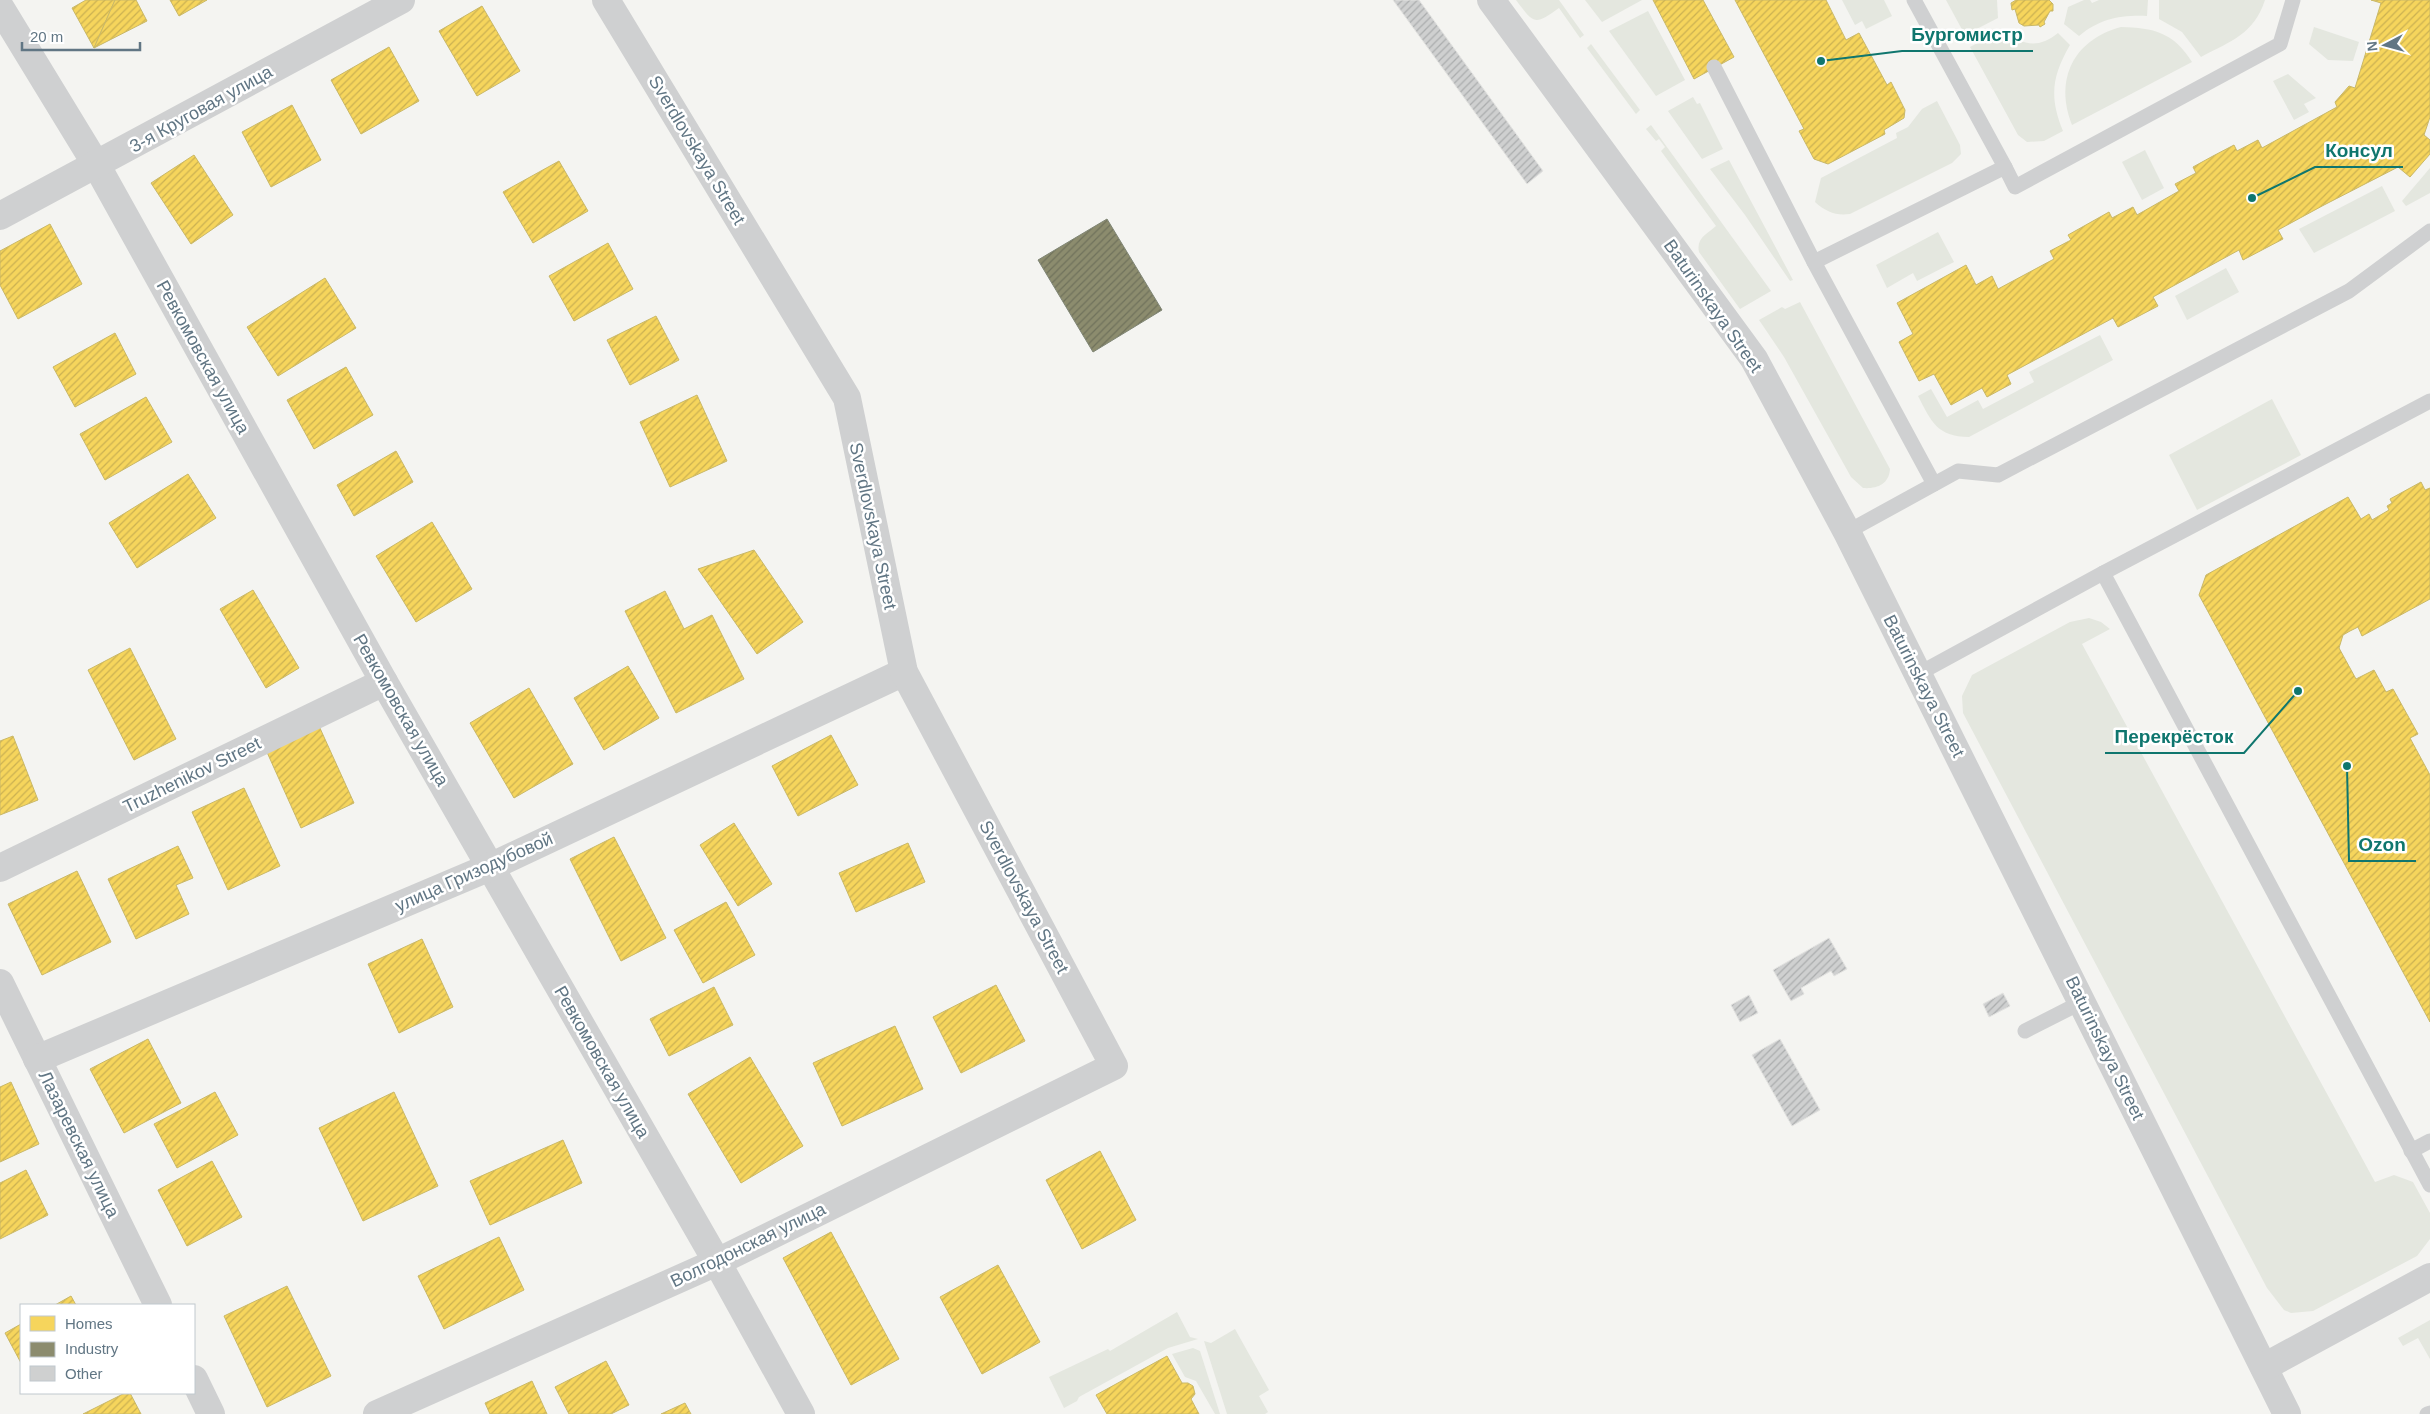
<svg xmlns="http://www.w3.org/2000/svg" width="2430" height="1414" font-family="Helvetica,sans-serif">
<defs>
<pattern id="homes-hatch" width="6" height="6" patternUnits="userSpaceOnUse" patternTransform="scale(1.25)"><rect width="6" height="6" fill="#f6d55c"/><path d="M-1 1l2-2M0 6l6-6M5 7l2-2" fill="none" stroke="#cbb152"/></pattern>
<pattern id="industry-hatch" width="6" height="6" patternUnits="userSpaceOnUse" patternTransform="scale(1.25)"><rect width="6" height="6" fill="#8c8c6e"/><path d="M-1 1l2-2M0 6l6-6M5 7l2-2" fill="none" stroke="#70725c"/></pattern>
<pattern id="building-hatch" width="6" height="6" patternUnits="userSpaceOnUse" patternTransform="scale(1.25)"><rect width="6" height="6" fill="#cfd0d0"/><path d="M-1 1l2-2M0 6l6-6M5 7l2-2" fill="none" stroke="#abadae"/></pattern>
</defs>
<rect width="100%" height="100%" fill="#f4f4f1"/>
<g fill="#e4e7df">
<path d="M1516,0H1559L1584,35L1580,38L1559,8C1534,26 1534,24 1516,0Z"/>
<path d="M1585,0H1642L1602,22Z"/>
<path d="M1842,0H1884L1892,16L1866,29L1862,21L1855,25Z"/>
<path d="M1946,0H1997L1998,18L1965,35Z"/>
<path d="M2084,0H2090L2092,3L2099,0H2148L2147,16C2119,15 2100,19 2079,36L2064,24L2068,7Z"/>
<path d="M2159,0H2265C2254,34 2231,41 2201,57L2182,32L2159,19Z"/>
<path d="M1648,11L1685,80L1656,96L1609,31Z"/>
<path d="M2121,27C2154,28 2173,32 2192,62L2072,125C2054,80 2073,40 2121,27Z"/>
<path d="M2314,27L2359,42L2353,61L2328,60L2309,44Z"/>
<path d="M2004,29C2022,46 2038,49 2058,33L2070,45C2052,76 2049,97 2063,131L2044,141L2027,142L2018,135L1970,47Z"/>
<path d="M1591,44L1640,110L1636,114L1587,48Z"/>
<path d="M2288,74L2316,98L2304,104L2309,112L2294,120L2273,81Z"/>
<path d="M1693,97L1697,104L1700,103L1723,149L1702,159L1668,111Z"/>
<path d="M1937,101L1960,145L1961,154L1952,163L1850,214C1836,216 1826,212 1815,202L1821,178L1897,138L1896,133L1908,127L1922,109Z"/>
<path d="M1651,125L1771,291L1740,309L1699,252C1696,238 1707,234 1716,226L1661,151L1665,147L1659,139L1656,141L1646,129Z"/>
<path d="M2145,150L2164,188L2142,200L2122,162Z"/>
<path d="M1729,160L1793,280L1790,281L1745,215L1710,169Z"/>
<path d="M2430,168V193L2406,206L2402,201Z"/>
<path d="M2382,186L2395,211L2314,253L2299,229Z"/>
<path d="M1938,232L1954,262L1917,281L1913,273L1887,288L1876,265Z"/>
<path d="M2226,268L2239,292L2187,320L2175,296Z"/>
<path d="M1800,302L1890,469C1889,485 1876,489 1863,488L1851,477L1784,357L1759,320L1782,307L1785,309Z"/>
<path d="M2100,335L2113,360L1969,437C1937,437 1931,421 1918,396L1931,389L1947,417L1978,400L1983,409L2034,382L2029,372Z"/>
<path d="M2272,399L2301,455L2197,510L2169,455Z"/>
<path d="M2089,618L2101,622L2110,629L2082,644L2375,1182L2394,1175L2413,1182L2430,1213V1239L2417,1256L2313,1311L2291,1313L2284,1310L2267,1288L1963,713L1962,696L1972,675L2070,622Z"/>
<path d="M1177,1312L1190,1337L1198,1339L1168,1348L1079,1397L1077,1401L1064,1408L1049,1377L1108,1349L1110,1351Z"/>
<path d="M2430,1320V1359L2418,1338L2403,1346L2398,1338Z"/>
<path d="M1235,1329L1269,1390L1259,1396L1268,1412L1265,1414H1227L1204,1341L1211,1343Z"/>
<path d="M1193,1348L1200,1351L1220,1414H1215L1196,1381L1185,1377L1172,1354Z"/>
</g>
<g fill="url(#homes-hatch)" stroke="#c9b868">
<path d="M86,0H115L94,48L72,8Z"/>
<path d="M115,0H136L147,21L94,48Z"/>
<path d="M170,0H207L179,16Z"/>
<path d="M1653,0H1703L1734,57L1694,79Z"/>
<path d="M1735,0H1826L1846,40L1859,33L1887,85L1891,82L1905,110L1904,118L1884,130L1885,134L1828,164L1814,159L1799,131L1804,129Z"/>
<path d="M2016,0H2049L2053,4V11H2050L2044,22L2045,24L2040,27L2039,25L2024,26L2019,23L2015,9L2012,10L2011,3Z"/>
<path d="M2371,0H2430V117L2424,135L2430,140V154L2410,177L2398,167L2324,205L2278,230L2283,239L2243,260L2239,250L2153,297L2158,306L2118,327L2113,318L2007,375L2011,384L1987,397L1982,388L1951,405L1934,374L1919,381L1899,342L1913,334L1897,303L1966,265L1976,285L1992,276L1998,289L2054,259L2050,251L2071,240L2068,235L2109,212L2112,218L2133,207L2137,215L2179,191L2175,184L2196,173L2193,167L2213,156L2234,145L2237,151L2258,140L2262,148L2337,107L2335,102L2349,86L2355,88L2381,3Z"/>
<path d="M482,6L520,71L477,96L439,31Z"/>
<path d="M389,47L419,101L361,134L331,80Z"/>
<path d="M292,105L321,160L271,187L242,132Z"/>
<path d="M194,155L233,215L191,244L151,183Z"/>
<path d="M559,161L588,211L533,243L503,192Z"/>
<path d="M50,224L82,284L18,319L0,285V251Z"/>
<path d="M608,243L633,289L574,321L549,276Z"/>
<path d="M325,278L356,328L278,376L247,327Z"/>
<path d="M656,316L679,360L630,385L607,340Z"/>
<path d="M115,333L136,374L75,407L53,367Z"/>
<path d="M346,367L373,415L314,449L287,400Z"/>
<path d="M697,395L727,461L670,487L640,422Z"/>
<path d="M146,397L172,442L105,480L80,434Z"/>
<path d="M396,451L413,482L354,516L337,485Z"/>
<path d="M188,474L216,518L137,568L109,523Z"/>
<path d="M2421,482L2425,490L2430,488V599L2362,636L2358,627L2350,631L2343,635L2339,648L2356,679L2374,670L2386,692L2393,689L2418,734L2410,738L2430,775V1022L2199,595L2206,575L2348,497L2361,519L2369,514L2372,520L2389,510L2387,506L2392,503L2390,499Z"/>
<path d="M432,522L472,589L416,622L376,556Z"/>
<path d="M754,550L803,622L757,654L698,569Z"/>
<path d="M253,590L299,668L266,688L220,609Z"/>
<path d="M665,591L684,629L712,615L744,679L676,713L625,611Z"/>
<path d="M130,648L176,739L134,760L88,670Z"/>
<path d="M628,666L659,718L604,750L574,698Z"/>
<path d="M529,688L573,764L514,798L470,723Z"/>
<path d="M319,726L354,803L301,828L266,750Z"/>
<path d="M831,735L858,785L798,816L772,766Z"/>
<path d="M13,736L38,800L0,815V741Z"/>
<path d="M244,788L280,866L228,890L192,812Z"/>
<path d="M734,823L772,884L738,906L700,845Z"/>
<path d="M614,837L666,938L621,961L570,859Z"/>
<path d="M908,843L925,882L856,912L839,873Z"/>
<path d="M178,846L193,878L176,885L189,914L136,939L108,879Z"/>
<path d="M77,871L111,942L42,975L8,904Z"/>
<path d="M726,902L755,955L703,983L674,930Z"/>
<path d="M422,939L453,1007L399,1033L368,964Z"/>
<path d="M996,985L1025,1041L961,1073L933,1017Z"/>
<path d="M714,987L733,1025L669,1056L650,1019Z"/>
<path d="M895,1026L923,1089L842,1126L813,1063Z"/>
<path d="M148,1039L181,1103L124,1133L90,1069Z"/>
<path d="M750,1057L803,1146L741,1183L688,1094Z"/>
<path d="M11,1082L39,1144L0,1162V1087Z"/>
<path d="M215,1092L238,1135L177,1168L154,1124Z"/>
<path d="M394,1092L438,1186L363,1221L319,1128Z"/>
<path d="M563,1140L582,1183L490,1225L470,1181Z"/>
<path d="M1100,1151L1136,1220L1082,1249L1046,1180Z"/>
<path d="M212,1161L242,1217L187,1246L158,1190Z"/>
<path d="M26,1170L48,1215L0,1239V1183Z"/>
<path d="M831,1232L899,1359L851,1385L783,1258Z"/>
<path d="M499,1237L524,1290L444,1329L418,1276Z"/>
<path d="M998,1265L1040,1342L982,1374L940,1297Z"/>
<path d="M287,1286L331,1376L267,1407L224,1316Z"/>
<path d="M71,1296L76,1305H55Z"/>
<path d="M21,1324V1363L5,1333Z"/>
<path d="M1167,1356L1182,1383H1188L1193,1386L1195,1394L1191,1399L1199,1414H1107L1096,1395Z"/>
<path d="M606,1361L629,1405L611,1414H569L555,1387Z"/>
<path d="M532,1381L547,1414H490L485,1403Z"/>
<path d="M125,1393H130L141,1414H83Z"/>
<path d="M685,1403L691,1414H661Z"/>
</g>
<path fill="url(#industry-hatch)" stroke="#7f8575" d="M1107,219L1162,310L1093,352L1038,260Z"/>
<g fill="url(#building-hatch)" stroke="#e3e3e1">
<path d="M1393,0H1419L1543,171L1527,184Z"/>
<path d="M1829,938L1847,969L1834,976L1831,971L1801,988L1804,994L1791,1001L1773,970Z"/>
<path d="M2003,993L2010,1006L1989,1017L1983,1004Z"/>
<path d="M1749,995L1758,1013L1740,1022L1731,1005Z"/>
<path d="M1780,1039L1820,1110L1792,1126L1752,1055Z"/>
</g>
<g fill="none" stroke-linecap="round" stroke-linejoin="round">
<g stroke="#cfd0d1" stroke-width="15">
<path d="M1914,0L2005,167"/>
<path d="M1714,67L1814,262L1934,484"/>
<path d="M1814,262L2005,167L2015,187L2280,44L2293,0"/>
<path d="M1847,532L1958,471L1998,475L2349,291L2430,231"/>
<path d="M2103,573L2430,1185"/>
<path d="M1918,674L2103,573L2430,401"/>
<path d="M2025,1031L2082,1002"/>
<path d="M2411,1151L2430,1141"/>
<path d="M2427,1414L2430,1413"/>
</g>
<g stroke="#cfd0d1" stroke-width="28">
<path d="M1491,0L1754,359L1847,532L2287,1414"/>
<path d="M0,7L97,166L384,682L717,1262L801,1414"/>
<path d="M0,216L401,0"/>
<path d="M0,868L384,682"/>
<path d="M0,983L158,1305"/>
<path d="M37,1059L490,867L904,672"/>
<path d="M2264,1367L2430,1277"/>
<path d="M194,1379L211,1414"/>
<path d="M377,1414L717,1262L1114,1066L904,672L847,398L606,0"/>
</g>
</g>
<g text-anchor="middle" stroke-width="5" stroke-linejoin="round" paint-order="stroke">
<g font-size="18" fill="#617684" stroke="#fff">
<text transform="translate(201 109) rotate(-29)" y="6">3-я Круговая улица</text>
<text transform="translate(697 150) rotate(59)" y="6">Sverdlovskaya Street</text>
<text transform="translate(1713 306) rotate(55)" y="6">Baturinskaya Street</text>
<text transform="translate(203 357) rotate(61)" y="6">Ревкомовская улица</text>
<text transform="translate(873 526) rotate(78)" y="6">Sverdlovskaya Street</text>
<text transform="translate(1924 686) rotate(63)" y="6">Baturinskaya Street</text>
<text transform="translate(401 710) rotate(60)" y="6">Ревкомовская улица</text>
<text transform="translate(192 775) rotate(-26)" y="6">Truzhenikov Street</text>
<text transform="translate(474 872) rotate(-24)" y="6">улица Гризодубовой</text>
<text transform="translate(1024 897) rotate(62)" y="6">Sverdlovskaya Street</text>
<text transform="translate(2105 1048) rotate(64)" y="6">Baturinskaya Street</text>
<text transform="translate(602 1062) rotate(60)" y="6">Ревкомовская улица</text>
<text transform="translate(79 1144) rotate(64)" y="6">Лазаревская улица</text>
<text transform="translate(748 1245) rotate(-26)" y="6">Волгодонская улица</text>
</g>
</g>
<path fill="none" stroke="#0f766e" stroke-width="2" d="M1821 61L1902 51H2033M2252 198L2315 167H2403M2298 691L2244 753H2105M2347 766L2349 861H2416"/>
<g fill="#0f766e" stroke="#fff" stroke-width="2">
<circle cx="1821" cy="61" r="5"/>
<circle cx="2252" cy="198" r="5"/>
<circle cx="2298" cy="691" r="5"/>
<circle cx="2347" cy="766" r="5"/>
</g>
<g font-size="19" text-anchor="middle" font-weight="bold" fill="#0f766e" stroke="#fff" stroke-width="5" stroke-linejoin="round" paint-order="stroke">
<text x="1967" y="41">Бургомистр</text>
<text x="2359" y="157">Консул</text>
<text x="2174" y="743">Перекрёсток</text>
<text x="2382" y="851">Ozon</text>
</g>
<rect x="20" y="1304" width="175" height="90" fill="#ffffff" stroke="#c0c8ce"/>
<rect x="30" y="1316" width="25" height="15" fill="#f6d55c" stroke="#c0c8ce"/>
<text x="65" y="1329" font-size="15" fill="#617684">Homes</text>
<rect x="30" y="1342" width="25" height="15" fill="#8c8c6e" stroke="#c0c8ce"/>
<text x="65" y="1354" font-size="15" fill="#617684">Industry</text>
<rect x="30" y="1366" width="25" height="15" fill="#cfd0d0" stroke="#c0c8ce"/>
<text x="65" y="1379" font-size="15" fill="#617684">Other</text>
<g transform="translate(2385 45) rotate(264)" stroke="#ffffff" stroke-width="4" paint-order="stroke">
<path d="M0-4L9 19L0 12L-9 19Z" fill="#617684"/>
<text y="-8" font-size="14" font-weight="bold" text-anchor="middle" fill="#617684">N</text>
</g>
<path d="M22 42v8h118v-8" fill="none" stroke="#617684" stroke-width="2.5"/>
<text x="30" y="42" font-size="15" fill="#617684" stroke="#ffffff" stroke-width="4" paint-order="stroke">20 m</text>
</svg>
